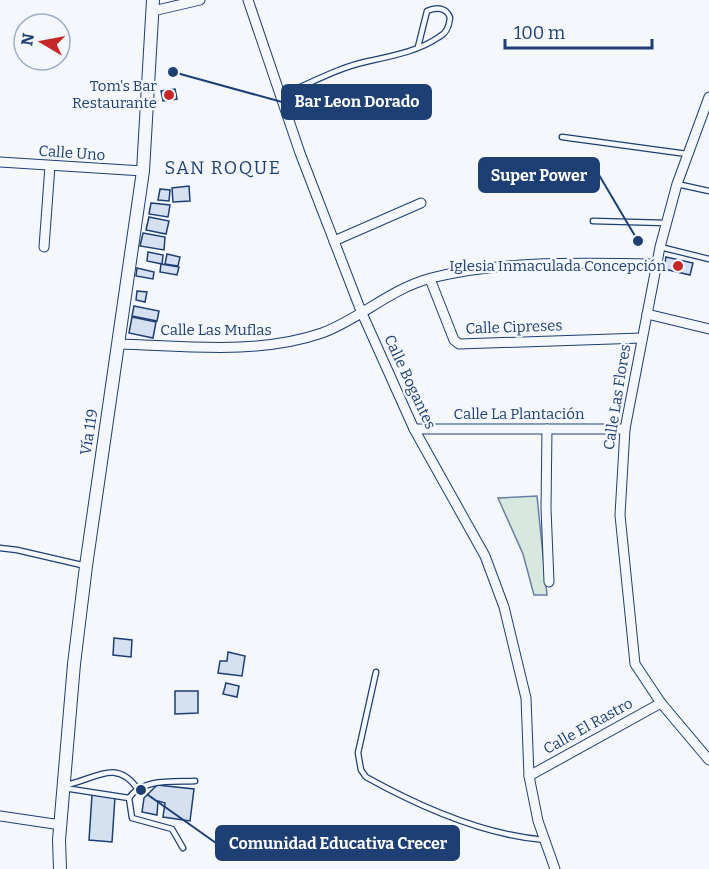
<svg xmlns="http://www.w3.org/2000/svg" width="709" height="869" font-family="Bitter,serif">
<rect width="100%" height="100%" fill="#f4f7fb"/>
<path fill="#d7e8df" stroke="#687fa3" stroke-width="1.5" d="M537,496L547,595H534L523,554L498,498Z"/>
<g fill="#d5e0f0" stroke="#1d3f73" stroke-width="1.5">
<path d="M175,89L177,99L163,101L161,91Z"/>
<path d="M189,186L190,201L173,202L172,188Z"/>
<path d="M160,189L170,190L169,201L158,200Z"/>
<path d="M151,203L170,205L168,217L149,214Z"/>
<path d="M149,217L169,221L166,234L146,230Z"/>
<path d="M143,233L165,237L164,250L140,246Z"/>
<path d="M148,252L163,255L162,264L147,261Z"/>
<path d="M167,254L180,257L178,266L165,264Z"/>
<path d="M666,257L693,263L690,275L664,269Z"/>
<path d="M161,264L179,267L177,275L160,272Z"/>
<path d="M137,268L154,272L153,279L136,276Z"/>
<path d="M137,291L147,292L145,302L136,300Z"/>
<path d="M134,306L159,311L157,321L132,316Z"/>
<path d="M132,317L156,322L153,338L129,333Z"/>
<path d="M114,638L132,640L131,657L113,655Z"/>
<path d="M228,652L245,656L242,676L218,673L220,661H227Z"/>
<path d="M226,683L239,686L237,697L223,694Z"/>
<path d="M175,691H198V713L175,714Z"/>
<path d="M157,785L194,789L190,821L163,817L165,803L158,801L157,815L142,812L144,798Z"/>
<path d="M92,795L115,797L112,842L89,840Z"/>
</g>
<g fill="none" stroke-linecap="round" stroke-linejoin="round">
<defs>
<g id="lane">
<path d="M282,95C309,84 339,67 369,61C392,56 419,51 439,37C447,33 449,26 450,18C447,7 436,7 427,11L418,47"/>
<path d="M562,137L687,154"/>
<path d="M677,184L709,191"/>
<path d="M593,221L666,223"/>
<path d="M660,247L709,259"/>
<path d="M0,548L17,550L86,566"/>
<path d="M376,672L358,753L361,770L366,777C420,807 483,835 545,840"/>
<path d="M65,785C93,781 115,757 137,788"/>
<path d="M64,788L129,798C142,778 174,782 195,781"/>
<path d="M129,798L132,818L172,829L183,848"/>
</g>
<g id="street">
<path d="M248,0L300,153L361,311L414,429L485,556L504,607L526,698L529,776L538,821L555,869"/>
<path d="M153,11L200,0"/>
<path d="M709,97L677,184L660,247L625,429L620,515L635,664L661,703L709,760"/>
<path d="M0,162L143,171"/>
<path d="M334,241L421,203"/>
<path d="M44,247L50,166"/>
<path d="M430,279L454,340L459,344L642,338"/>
<path d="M647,314L709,329"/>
<path d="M119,344C186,346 258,355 322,333C360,319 390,289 431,278C505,260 581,263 657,264"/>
<path d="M414,429H625"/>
<path d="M547,429L546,508L549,582"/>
<path d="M529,776L661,703"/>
<path d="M0,816L61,825"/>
</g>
<path id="secondary" d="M60,869L59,840L74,664L86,566L143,171L153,0"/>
</defs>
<use href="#lane" stroke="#1d3f73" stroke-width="7"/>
<use href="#street" stroke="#1d3f73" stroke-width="11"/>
<use href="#secondary" stroke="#1d3f73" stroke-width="14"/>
<use href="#lane" stroke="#f4f7fb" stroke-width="4.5"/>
<use href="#street" stroke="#f4f7fb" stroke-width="9"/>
<use href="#secondary" stroke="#f4f7fb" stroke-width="12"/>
</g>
<g fill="#c62828" stroke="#f4f7fb" stroke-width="2">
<circle cx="169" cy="95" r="6"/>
<circle cx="678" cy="266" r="6"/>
</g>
<g text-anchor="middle" stroke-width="4.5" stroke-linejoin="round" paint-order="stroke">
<g font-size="15" fill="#1d3f73" stroke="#f4f7fb" text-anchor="end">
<text x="157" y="91">Tom's Bar<tspan x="157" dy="17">Restaurante</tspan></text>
<text x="666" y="271">Iglesia Inmaculada Concepción</text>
</g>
<g font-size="15" fill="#1d3f73" stroke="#f4f7fb">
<text transform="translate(72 153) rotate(4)" y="5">Calle Uno</text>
<text transform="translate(514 327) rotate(-2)" y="5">Calle Cipreses</text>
<text x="216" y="335">Calle Las Muflas</text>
<text transform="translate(410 382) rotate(65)" y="5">Calle Bogantes</text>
<text transform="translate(617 397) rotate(-81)" y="5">Calle Las Flores</text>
<text x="519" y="419">Calle La Plantación</text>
<text transform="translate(89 432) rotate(-81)" y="5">Vía 119</text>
<text transform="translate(588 726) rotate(-29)" y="5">Calle El Rastro</text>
</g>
<g font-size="18" letter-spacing="1.5" fill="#1d3f73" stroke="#f4f7fb">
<text x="223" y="174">SAN ROQUE</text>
</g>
</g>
<path fill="none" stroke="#1d3f73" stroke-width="2" d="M173 72L282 102M638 241L599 175M141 790L216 843"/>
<g fill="#1d3f73" stroke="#f4f7fb" stroke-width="2">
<circle cx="173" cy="72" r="6"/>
<circle cx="638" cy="241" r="6"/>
<circle cx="141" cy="790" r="6"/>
</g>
<g fill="#1d3f73" stroke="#1d3f73" stroke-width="2">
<rect x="282" y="85" width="149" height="34" rx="6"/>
<rect x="479" y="158" width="120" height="34" rx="6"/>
<rect x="216" y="826" width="243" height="34" rx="6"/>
</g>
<g font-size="16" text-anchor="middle" font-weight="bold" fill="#fff">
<text x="357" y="107">Bar Leon Dorado</text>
<text x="539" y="181">Super Power</text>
<text x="338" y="849">Comunidad Educativa Crecer</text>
</g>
<g transform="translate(42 42) rotate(280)"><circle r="28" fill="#f4f7fb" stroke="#9eadc5" stroke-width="1.5"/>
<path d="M0-4.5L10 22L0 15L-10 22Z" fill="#c62828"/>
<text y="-9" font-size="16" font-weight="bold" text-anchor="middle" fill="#1d3f73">N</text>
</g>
<path d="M505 39v9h147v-9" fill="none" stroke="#1d3f73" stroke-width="3"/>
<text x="514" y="39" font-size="18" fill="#1d3f73" stroke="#f4f7fb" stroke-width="4.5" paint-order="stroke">100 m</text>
</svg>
